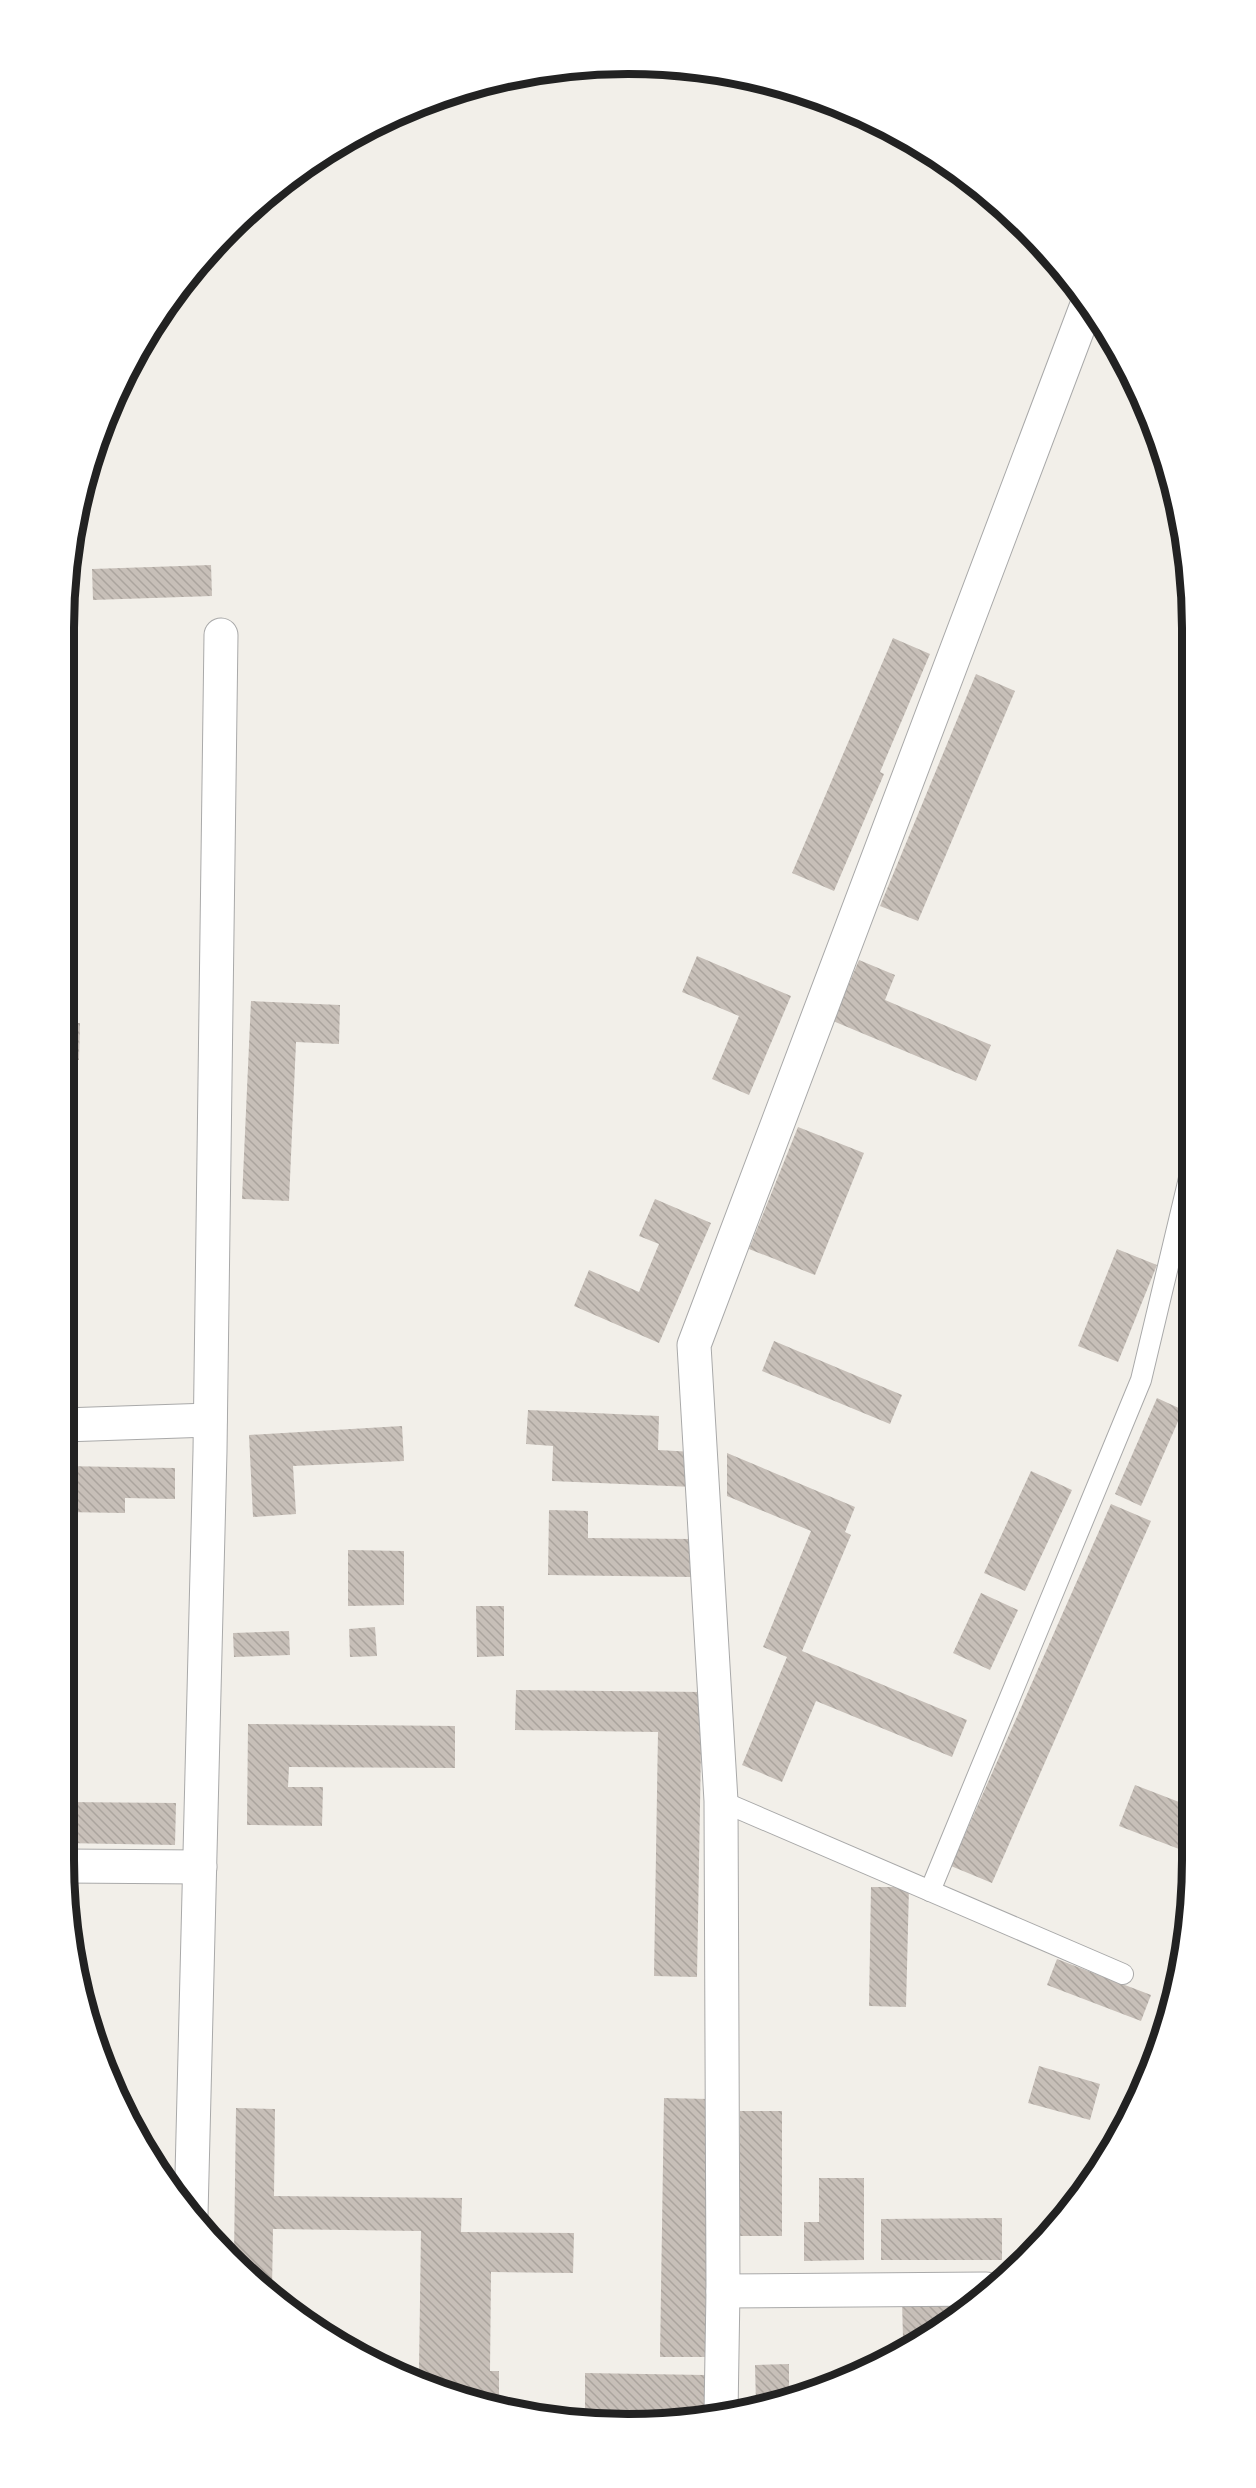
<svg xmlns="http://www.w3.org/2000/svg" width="1256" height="2488" font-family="'DM Sans',sans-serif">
<defs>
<pattern id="building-back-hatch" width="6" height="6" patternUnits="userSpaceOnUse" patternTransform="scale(1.5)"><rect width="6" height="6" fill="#c7bfb8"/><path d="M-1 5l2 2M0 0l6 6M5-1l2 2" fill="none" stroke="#aba49e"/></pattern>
</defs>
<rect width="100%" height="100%" fill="#f2efe9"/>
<g fill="url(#building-back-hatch)">
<path d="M211,565L212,596L93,600L92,569Z"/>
<path d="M893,638L930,654L880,772L884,774L834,891L792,873Z"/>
<path d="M976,674L1015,691L918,921L880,906Z"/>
<path d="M697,956L791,996L749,1095L712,1079L739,1016L682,992Z"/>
<path d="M859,960L895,975L885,1000L991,1045L976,1081L833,1021Z"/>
<path d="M251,1001L340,1005L339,1044L296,1042L289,1201L242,1199Z"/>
<path d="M64,1023H80L79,1060H64Z"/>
<path d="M798,1127L864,1153L815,1275L749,1249Z"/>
<path d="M655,1199L711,1223L659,1343L574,1306L589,1270L639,1292L659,1244L639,1236Z"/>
<path d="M1117,1249L1157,1265L1118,1362L1078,1346Z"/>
<path d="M774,1341L902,1395L890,1424L762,1371Z"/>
<path d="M1157,1398L1183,1410L1141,1506L1115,1494Z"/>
<path d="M528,1410L659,1416L658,1450L694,1452L693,1487L552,1481L553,1446L526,1444Z"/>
<path d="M402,1426L404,1461L293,1466L296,1514L253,1517L249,1435Z"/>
<path d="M727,1453L855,1507L845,1532L851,1535L802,1651L967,1720L952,1757L816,1701L782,1782L742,1765L787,1657L763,1647L811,1531L727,1496Z"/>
<path d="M63,1466L175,1468V1499L125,1498V1513L63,1512Z"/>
<path d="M1031,1471L1072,1490L1025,1591L984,1573Z"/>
<path d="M1111,1504L1151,1521L992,1883L951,1866Z"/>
<path d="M549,1510L588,1511V1538L692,1539L691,1577L548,1575Z"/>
<path d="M348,1550L404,1551V1605L348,1606Z"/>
<path d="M981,1593L1018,1610L990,1670L953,1653Z"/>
<path d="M476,1606H504V1656L477,1657Z"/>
<path d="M375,1627L377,1656L350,1657L349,1629Z"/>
<path d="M289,1631L290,1655L234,1657L233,1633Z"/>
<path d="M516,1690L702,1692L697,1977L654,1976L658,1732L515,1730Z"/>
<path d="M248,1724L455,1726V1768L289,1767L288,1787H323L322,1826L247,1825Z"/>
<path d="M1135,1785L1192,1807V1854L1119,1826Z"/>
<path d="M63,1802L176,1803L175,1845L63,1843Z"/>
<path d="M871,1887H909L906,2007L869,2006Z"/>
<path d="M1057,1959L1151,1995L1141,2021L1047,1985Z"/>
<path d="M1039,2066L1100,2084L1090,2120L1028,2103Z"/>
<path d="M664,2098L709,2099L705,2357H660Z"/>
<path d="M236,2108L275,2109L274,2196L462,2198L461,2232L574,2233L573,2273L491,2272L490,2371H499V2408L411,2382L387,2369H419L421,2231L273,2229L272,2290L234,2255Z"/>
<rect x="740" y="2111" width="42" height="125"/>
<path d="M819,2178H864V2260L804,2261V2222H819Z"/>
<path d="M1002,2218V2260H881V2219Z"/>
<path d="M973,2298L917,2339H903L902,2300Z"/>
<path d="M789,2364V2394L756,2404L755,2365Z"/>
<path d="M585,2373L705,2375L704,2416L585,2415Z"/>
</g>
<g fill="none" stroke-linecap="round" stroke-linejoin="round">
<defs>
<g id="service">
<path d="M721,1801L1123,1974"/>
<path d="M930,1891L1141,1380L1190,1174"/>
</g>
<g id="minor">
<path d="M63,1425L210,1420"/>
<path d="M64,1866L200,1867"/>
<path d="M191,2215L210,1451L221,635"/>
<path d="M723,2291L986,2289"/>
<path d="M721,2414L723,2291L721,1801L694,1345L1088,302"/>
</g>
</defs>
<use href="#service" stroke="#a9a9a9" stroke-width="22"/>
<use href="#minor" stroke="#a9a9a9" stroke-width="35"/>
<use href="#service" stroke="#fff" stroke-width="20"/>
<use href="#minor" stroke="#fff" stroke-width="33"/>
</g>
<path d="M0 0H1256V2488H0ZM628 74H628A554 554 0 0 1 1182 628V1860A554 554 0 0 1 628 2414H628A554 554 0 0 1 74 1860V628A554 554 0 0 1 628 74Z" fill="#fff" fill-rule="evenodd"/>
<path fill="none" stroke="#222" stroke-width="8" d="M628 74H628A554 554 0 0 1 1182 628V1860A554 554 0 0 1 628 2414H628A554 554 0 0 1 74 1860V628A554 554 0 0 1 628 74Z"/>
</svg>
